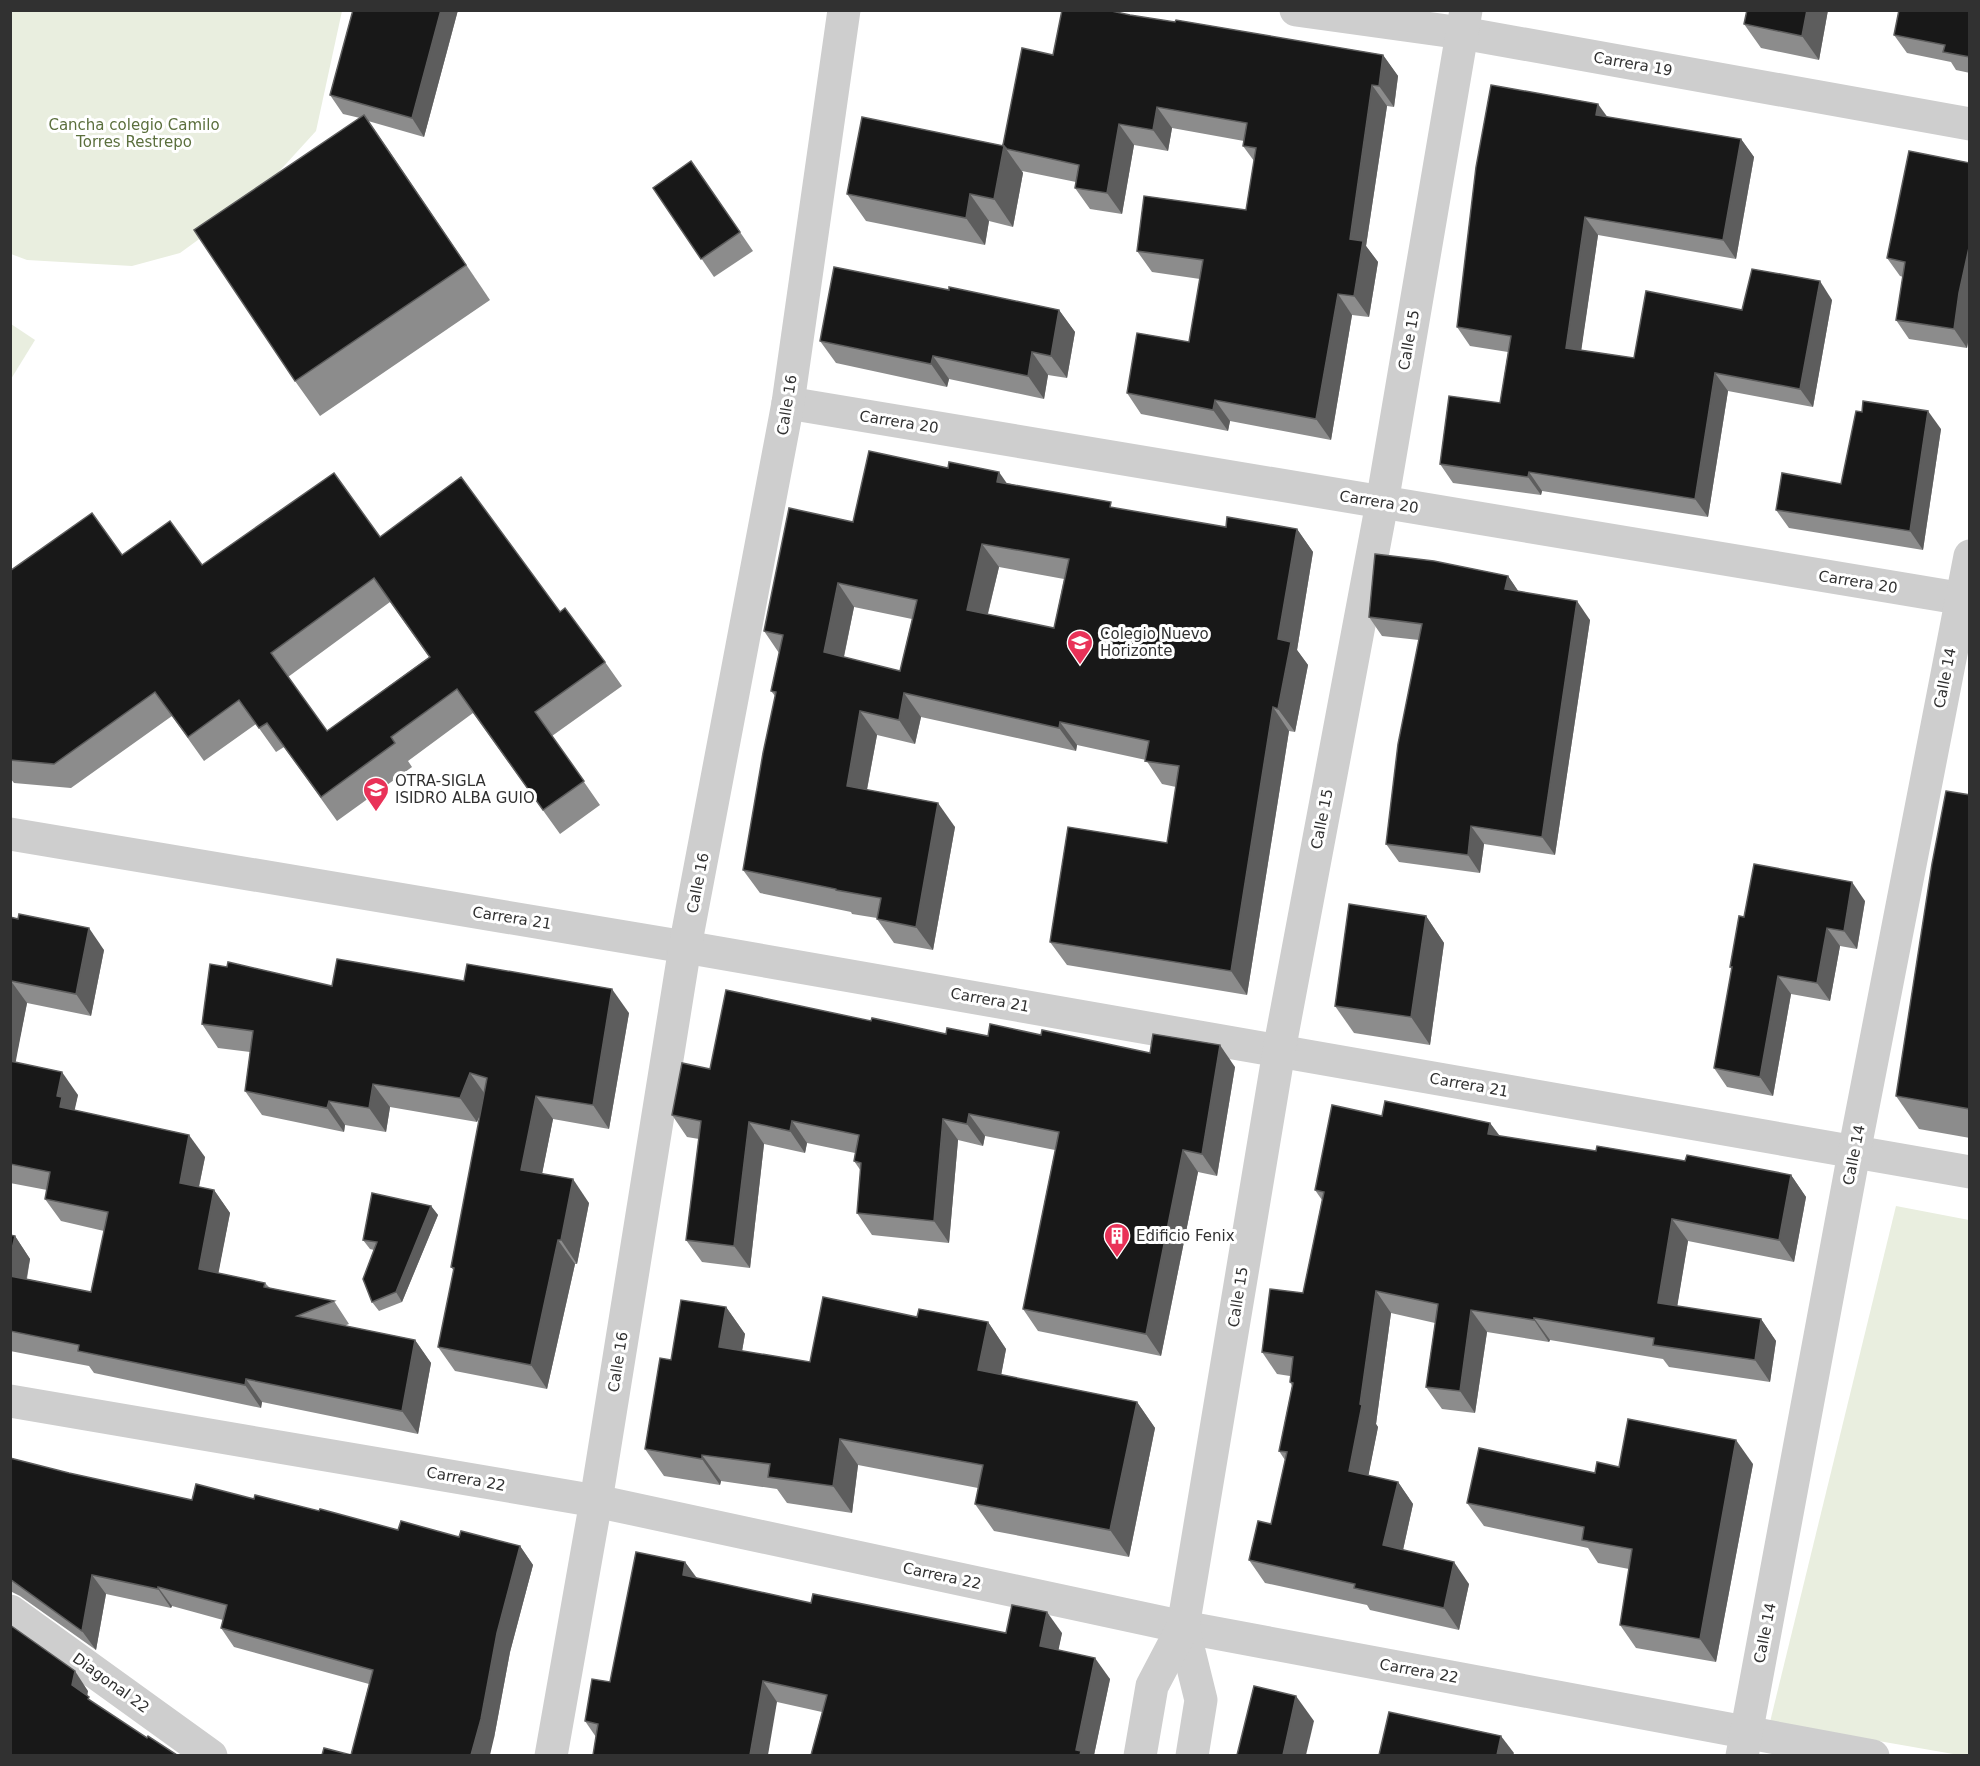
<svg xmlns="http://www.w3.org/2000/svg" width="1980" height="1766" font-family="'DejaVu Sans',sans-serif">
<rect width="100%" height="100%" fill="#fff"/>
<g fill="#e9eedf">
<path d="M11,11H342L316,131L253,200L180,253L132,266L27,260L11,254Z"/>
<path d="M11,324L35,340L11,379Z"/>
<path d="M1896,1206L1969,1220V1755H1959L1770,1722Z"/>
</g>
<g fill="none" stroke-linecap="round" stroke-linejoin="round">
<g stroke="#cecece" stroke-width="33">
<path d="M1296,10L1462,33L1970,124"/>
<path d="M788,403L1970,600"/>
<path d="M10,834L685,947L1970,1172"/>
<path d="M10,1401L596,1501L1183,1627L1873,1756"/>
<path d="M10,1611L211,1756"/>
<path d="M1183,1627L1201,1700L1192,1756"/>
<path d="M551,1756L596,1501L685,947L788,403L844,10"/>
<path d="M1140,1756L1152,1686L1183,1627L1279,1051L1382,503L1466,10"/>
<path d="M1742,1756L1854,1153L1970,556"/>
</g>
</g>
<g fill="#8c8c8c" fill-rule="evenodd">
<path d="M353,10H458L424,137L368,121L490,300L320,416L295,381L360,118L343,114L330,95Z"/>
<path d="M1744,10H1828L1819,60L1761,48L1744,24L1747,11Z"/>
<path d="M1970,10V73L1956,70L1951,62L1907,53L1894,35Z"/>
<path d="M1130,15L1383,55L1398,76L1394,107L1387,106L1366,246L1378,262L1369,317L1352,315L1331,440L1230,421L1228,431L1141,414L1127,393L1189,342L1200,279L1152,272L1137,251L1246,210L1254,161L1243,146L1244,141L1172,128L1168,151L1134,145L1122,214L1090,209L1075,188L1076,182L1022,171L1023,173L1013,227L989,221L985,245L866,221L847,194L1002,145L1053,55Z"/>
<path d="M1607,117L1741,139L1754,157L1736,259L1598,235L1581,350L1634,358L1742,310L1832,300L1813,407L1728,391L1708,517L1542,491L1541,495L1453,483L1440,464L1500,403L1508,352L1470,346L1457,327Z"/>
<path d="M691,161L753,251L714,277L653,188Z"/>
<path d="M1970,163V330L1967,348L1909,339L1896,320L1903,277L1900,276L1887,258Z"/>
<path d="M949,290L1059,310L1075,332L1067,378L1048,375L1044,399L949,379L947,387L836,363L820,341Z"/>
<path d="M1941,429L1923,550L1789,528L1776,510L1841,484Z"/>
<path d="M1007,483L1115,508L1226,527L1297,529L1313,552L1297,650L1308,665L1295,732L1289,731L1247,995L1067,965L1050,942L1167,843L1176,787L1162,784L1146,760L1077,745L1076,751L921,717L915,744L877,735L867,790L955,827L933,950L894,943L877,919V918L852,914L851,912L760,893L743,870L775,696L771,691L779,653L764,631L853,522ZM999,567L1064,579L1054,628L988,614ZM854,607L912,619L900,671L844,657Z"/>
<path d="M380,537L560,612L605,662L622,686L552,736L600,805L560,834L473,713L408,761L412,767L337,821L284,747L276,752L256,724L204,761L172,716L71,788L14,783L10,778V571L122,555L202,565ZM390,602L429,657L327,731L288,677Z"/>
<path d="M1508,576L1518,591L1590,620L1555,855L1484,844L1480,873L1399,862L1386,844L1419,640L1382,636L1369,617Z"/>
<path d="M1970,795V1138L1919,1129L1896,1096Z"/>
<path d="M1865,901L1857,949L1840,946L1830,1001L1791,994L1773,1096L1727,1087L1714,1068L1732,970L1730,967L1744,917Z"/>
<path d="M1426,916L1444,943L1430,1045L1354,1033L1335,1006Z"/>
<path d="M10,917L104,950L91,1016L27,1003L15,1062L78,1095L74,1110L205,1157L199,1187L214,1190L230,1213L218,1273L265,1283L270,1288L334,1301L349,1324L344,1326L415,1340L431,1363L418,1434L262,1402L261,1408L94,1373L89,1366L10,1351V1235L15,1236L30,1259L27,1279L91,1292L104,1231L61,1221L45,1199L47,1190L10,1183Z"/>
<path d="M332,986L629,1013L609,1129L553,1119L542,1174L589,1203L577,1264H575L547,1389L455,1371L438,1347L454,1271L451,1267L481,1112L477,1122L390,1107L386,1132L345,1125L344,1132L262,1115L245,1091L250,1052L218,1048L202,1024Z"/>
<path d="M871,1021L946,1034L988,1036L1041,1035L1235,1067L1217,1176L1198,1172L1161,1356L1038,1331L1023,1309L1055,1150L985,1136L983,1146L958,1140L949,1243L872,1235L857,1213L861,1171L854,1161L855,1153L807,1143L805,1153L764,1144L750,1268L702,1262L686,1240L699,1139L687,1137L672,1115L710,1069Z"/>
<path d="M1382,1116L1490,1123L1500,1136L1596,1151L1685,1161L1791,1175L1806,1197L1794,1262L1688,1241L1677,1306L1761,1319L1776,1341L1770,1382L1669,1367L1663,1359L1550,1340L1549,1342L1487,1332L1475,1413L1442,1409L1426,1387L1435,1323L1391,1313L1376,1424L1378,1427L1368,1476L1398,1482L1413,1504L1403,1550L1469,1584L1459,1630L1370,1610L1367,1605L1265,1583L1249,1560L1271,1524L1285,1460L1279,1451L1292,1386L1290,1382V1376L1277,1374L1262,1352L1303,1293L1322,1200L1315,1190Z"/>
<path d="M431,1206L438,1215L402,1302L379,1311L372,1302L374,1250L370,1249L363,1240Z"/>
<path d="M726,1307L745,1334L742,1351L810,1362L917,1317L988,1322L1006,1349L1001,1375L1137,1402L1155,1428L1129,1557L994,1531L975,1504L978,1488L858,1465L852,1513L787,1503L777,1489L721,1481L720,1485L664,1476L645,1449L671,1360Z"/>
<path d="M10,1458L69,1473L192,1500L254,1499L319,1511L398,1530L459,1537L520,1546L533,1565L510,1652L494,1738L351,1755L369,1684L234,1647L221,1628L223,1620L172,1606L171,1608L106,1594L96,1650L20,1596L12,1592L10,1593Z"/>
<path d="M1753,1464L1716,1662L1636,1648L1620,1625L1629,1569L1598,1563L1588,1548L1484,1526L1467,1503L1619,1467Z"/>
<path d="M685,1562L697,1578L811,1603L1006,1633H1062L1058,1650L1110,1679L1094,1755H811L822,1712L777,1702L596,1737L585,1721Z"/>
</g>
<g fill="#5d5d5d">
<path d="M441,10H458L424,137L412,118Z"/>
<path d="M1807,10H1828L1819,60L1802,36Z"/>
<path d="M1383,55L1398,76L1394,107L1379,86Z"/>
<path d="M1372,85L1387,106L1366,246L1378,262L1369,317L1354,296L1350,239Z"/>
<path d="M1598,104L1611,122L1596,115Z"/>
<path d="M1157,107L1172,128L1168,151L1153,130Z"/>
<path d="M364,115L389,151L490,300L466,265Z"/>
<path d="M1119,124L1134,145L1122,214L1107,193Z"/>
<path d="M1741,139L1754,157L1736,259L1723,240Z"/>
<path d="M1004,146L1023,173L1013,227L994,199Z"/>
<path d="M970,194L989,221L985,245L966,218Z"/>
<path d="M1585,217L1598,235L1579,366L1566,348Z"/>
<path d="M1970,243V330L1967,348L1954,329L1959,293Z"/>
<path d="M1820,281L1832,300L1813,407L1800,389Z"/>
<path d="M1338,294L1352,315L1331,440L1316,419Z"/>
<path d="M1059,310L1075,332L1067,378L1051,356Z"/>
<path d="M1032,352L1048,375L1044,399L1028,376Z"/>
<path d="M933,356L949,379L947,387L931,364Z"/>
<path d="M1715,373L1728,391L1708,517L1695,499Z"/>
<path d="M1215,400L1230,421L1228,431L1213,410Z"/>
<path d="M1928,411L1941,429L1923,550L1910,531Z"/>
<path d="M999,472L1015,495L997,482Z"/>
<path d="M1529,472L1542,491L1541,495L1528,477Z"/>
<path d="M1297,529L1313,552L1297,650L1308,665L1295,732L1278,709V639Z"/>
<path d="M982,544L999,567L983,633L967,610Z"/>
<path d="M1508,576L1521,595L1505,589Z"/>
<path d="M838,583L854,607L840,675L824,652Z"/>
<path d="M1577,601L1590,620L1555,855L1542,837Z"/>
<path d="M904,693L921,717L915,744L899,720Z"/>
<path d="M1273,707L1289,731L1247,995L1231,971Z"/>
<path d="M860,711L877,735L863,810L847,786Z"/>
<path d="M1060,722L1077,745L1076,751L1059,728Z"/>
<path d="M938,803L955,827L933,950L916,927Z"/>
<path d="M1471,826L1484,844L1480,873L1468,855Z"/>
<path d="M1852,882L1865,901L1857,949L1844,931Z"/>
<path d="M1426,916L1444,943L1430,1045L1411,1017Z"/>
<path d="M89,928L104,950L91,1016L76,994Z"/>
<path d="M1827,928L1840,946L1830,1001L1817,983Z"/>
<path d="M1778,976L1791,994L1773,1096L1760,1077Z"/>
<path d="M11,981L27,1003L12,1081L10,1079V985Z"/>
<path d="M612,989L629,1013L609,1129L593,1105Z"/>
<path d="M1220,1045L1235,1067L1217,1176L1202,1154Z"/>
<path d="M62,1072L78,1095L74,1113L60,1107L57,1096Z"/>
<path d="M470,1073L487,1097L477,1122L460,1098Z"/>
<path d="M373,1084L390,1107L386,1132L369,1108Z"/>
<path d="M536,1096L553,1119L538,1194L521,1170Z"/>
<path d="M329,1101L345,1125L344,1132L327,1108Z"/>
<path d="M969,1114L985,1136L983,1146L967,1124Z"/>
<path d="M943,1119L958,1140L949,1243L934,1221Z"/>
<path d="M792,1121L807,1143L805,1153L790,1131Z"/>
<path d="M749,1122L764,1144L750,1268L734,1246Z"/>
<path d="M1490,1123L1506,1145L1488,1134Z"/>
<path d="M189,1135L205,1157L195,1205L180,1183Z"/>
<path d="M1183,1150L1198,1172L1161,1356L1146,1334Z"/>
<path d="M1791,1175L1806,1197L1794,1262L1779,1240Z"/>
<path d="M573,1179L589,1203L577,1264L561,1240Z"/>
<path d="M214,1190L230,1213L215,1291L199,1269Z"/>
<path d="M431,1206L438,1215L402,1302L396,1292Z"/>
<path d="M1672,1219L1688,1241L1674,1326L1658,1303Z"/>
<path d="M15,1236L30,1259L23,1297L10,1279V1258Z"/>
<path d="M558,1240L575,1264L547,1389L531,1365Z"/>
<path d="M1376,1291L1391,1313L1376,1424L1378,1427L1365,1493L1349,1471L1360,1404Z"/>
<path d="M726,1307L745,1334L738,1374L719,1347Z"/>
<path d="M1471,1310L1487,1332L1475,1413L1460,1391Z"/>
<path d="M1534,1318L1550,1340L1549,1342L1534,1320Z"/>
<path d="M1761,1319L1776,1341L1770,1382L1755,1360Z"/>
<path d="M988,1322L1006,1349L997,1397L978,1370Z"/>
<path d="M415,1340L431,1363L418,1434L402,1411Z"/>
<path d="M246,1379L262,1402L261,1408L245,1385Z"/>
<path d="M1137,1402L1155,1428L1129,1557L1110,1530Z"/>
<path d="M840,1439L858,1465L852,1513L833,1486Z"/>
<path d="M1736,1440L1753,1464L1716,1662L1700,1639Z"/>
<path d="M702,1455L721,1481L720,1485L702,1459Z"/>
<path d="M1398,1482L1413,1504L1399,1568L1383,1545Z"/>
<path d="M520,1546L533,1565L510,1652L494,1738L490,1755H471L497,1633Z"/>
<path d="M685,1562L700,1583L683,1575Z"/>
<path d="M1454,1562L1469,1584L1459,1630L1444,1608Z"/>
<path d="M92,1575L106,1594L96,1650L82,1631Z"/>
<path d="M158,1587L172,1606L171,1608L158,1589Z"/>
<path d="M1047,1612L1062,1633L1055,1667L1040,1646Z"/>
<path d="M1095,1658L1110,1679L1094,1755H1080L1076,1750Z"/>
<path d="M75,1671L88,1691L86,1705L72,1685Z"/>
<path d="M763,1681L777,1702L768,1755H750Z"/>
<path d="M1296,1696L1314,1721L1306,1755H1283Z"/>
<path d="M1501,1736L1514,1753L1513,1755H1497Z"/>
</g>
<g fill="#181818" stroke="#5d5d5d" stroke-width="1.5" fill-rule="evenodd">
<path d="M353,10H441L412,118L330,95Z"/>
<path d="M1062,10H1107L1130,15L1175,22L1176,20L1383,55L1379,86L1372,85L1350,239L1363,241L1354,296L1338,294L1316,419L1215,400L1213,410L1127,393L1137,333L1189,342L1203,260L1137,251L1144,196L1246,210L1256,148L1243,146L1247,123L1157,107L1153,130L1119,124L1107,193L1075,188L1079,165L1007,149L1003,145L1022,48L1053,55Z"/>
<path d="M1747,10H1807L1802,36L1744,24Z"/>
<path d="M1899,10H1970V57L1943,52L1945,45L1894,35Z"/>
<path d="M1491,85L1598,104L1596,115L1741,139L1723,240L1585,217L1566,348L1634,358L1646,291L1742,310L1752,269L1820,281L1800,389L1715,373L1695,499L1529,472L1528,477L1440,464L1449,396L1500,403L1511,336L1457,327L1476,167Z"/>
<path d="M364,115L466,265L295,381L194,230Z"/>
<path d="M862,117L1004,146L994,199L970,194L966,218L847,194Z"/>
<path d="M1909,151L1970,163V243L1959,293L1954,329L1896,320L1905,262L1887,258Z"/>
<path d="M691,161L740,232L701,259L653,188Z"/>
<path d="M834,267L949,290V287L1059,310L1051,356L1032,352L1028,376L933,356L931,364L820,341Z"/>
<path d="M1863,401L1928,411L1910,531L1776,510L1782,473L1841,484L1856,411L1862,412Z"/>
<path d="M869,451L948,468L949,462L999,472L997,482L1111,502L1110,507L1226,527L1227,517L1297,529L1278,639L1291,642L1278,709L1273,707L1231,971L1050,942L1068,827L1167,843L1179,766L1145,761L1149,741L1060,722L1059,728L904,693L899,720L860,711L847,786L938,803L916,927L877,919L881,898L836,890V889L743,870L763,753L776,692L771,691L783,635L764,631L789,508L853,522ZM982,544L1069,559L1054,628L967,610ZM838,583L917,600L900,671L824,652Z"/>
<path d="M334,473L380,537L461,477L560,612L565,608L605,662L535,712L584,781L543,810L457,689L391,737L395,743L321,797L267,723L259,728L239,700L188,737L155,692L54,764L10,760V571L92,513L122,555L170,521L202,565ZM374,578L430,657L327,731L271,653Z"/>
<path d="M1375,554L1434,561L1508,576L1505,589L1577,601L1542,837L1471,826L1468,855L1386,844L1398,744L1422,624L1369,617Z"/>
<path d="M1946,791L1970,795V1109L1896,1096L1932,864Z"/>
<path d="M1754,864L1852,882L1844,931L1827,928L1817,983L1778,976L1760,1077L1714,1068L1732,967H1730L1739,916L1744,917Z"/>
<path d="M1349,904L1426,916L1411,1017L1335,1006Z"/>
<path d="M19,914L89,928L76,994L11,981L10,985V917L18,919Z"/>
<path d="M337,959L464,981L467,964L612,989L593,1105L536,1096L521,1170L573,1179L561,1240H558L531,1365L438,1347L454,1268L451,1267L487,1078L470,1073L460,1098L373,1084L369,1108L329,1101L327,1108L245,1091L253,1031L202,1024L210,964L227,967L228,962L332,986Z"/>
<path d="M726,990L871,1021L872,1018L946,1034L947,1028L988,1036L990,1024L1041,1035L1042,1030L1150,1053L1153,1034L1220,1045L1202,1154L1183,1150L1146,1334L1023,1309L1059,1132L969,1114L967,1124L943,1119L934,1221L857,1213L861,1163L854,1161L859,1135L792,1121L790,1131L749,1122L734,1246L686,1240L701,1121L672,1115L682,1063L710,1069Z"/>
<path d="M10,1061L62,1072L57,1096L62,1097L60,1107L189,1135L180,1183L214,1190L199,1269L265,1283L264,1287L334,1301L297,1316L415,1340L402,1411L246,1379L245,1385L78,1351L79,1345L10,1331V1276L91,1292L108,1212L45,1199L50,1172L10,1164Z"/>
<path d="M1385,1101L1490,1123L1488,1134L1596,1151L1597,1146L1685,1161L1687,1155L1791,1175L1779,1240L1672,1219L1658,1303L1761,1319L1755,1360L1653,1345L1654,1338L1534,1318V1320L1471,1310L1460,1391L1426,1387L1438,1304L1376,1291L1360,1404L1362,1405L1349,1471L1398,1482L1383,1545L1454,1562L1444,1608L1354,1588L1355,1584L1249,1560L1258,1521L1271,1524L1287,1452L1279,1451L1293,1383L1290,1382L1293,1357L1262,1352L1270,1289L1303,1293L1324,1192L1315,1190L1332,1105L1382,1116Z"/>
<path d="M372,1193L431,1206L396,1292L372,1302L363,1279L377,1242L363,1240Z"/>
<path d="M10,1235L15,1236L10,1258Z"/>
<path d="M823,1297L917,1317L919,1309L988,1322L978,1370L1137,1402L1110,1530L975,1504L983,1465L840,1439L833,1486L768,1477L770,1464L702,1455V1459L645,1449L660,1358L671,1360L681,1300L726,1307L719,1347L810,1362Z"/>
<path d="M1628,1419L1736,1440L1700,1639L1620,1625L1632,1549L1582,1540L1584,1527L1467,1503L1479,1448L1595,1473L1597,1462L1619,1467Z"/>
<path d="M10,1458L69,1473L192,1500L196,1484L254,1499L255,1495L319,1511L320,1509L398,1530L401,1521L459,1537L461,1531L520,1546L497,1633L481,1719L471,1755H322L324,1748L351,1755L373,1670L221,1628L227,1605L158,1587V1589L92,1575L82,1631L10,1579Z"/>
<path d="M636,1552L685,1562L683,1575L811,1603L813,1594L1006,1633L1012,1605L1047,1612L1040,1646L1095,1658L1076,1750L1081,1751L1080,1755H811L827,1695L763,1681L750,1755H593L598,1724L585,1721L592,1679L610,1682Z"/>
<path d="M10,1625L75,1671L72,1685L89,1697L88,1699L147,1738L148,1736L177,1755H10Z"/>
<path d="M1254,1686L1296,1696L1283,1755H1237Z"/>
<path d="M1389,1712L1501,1736L1497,1755H1379Z"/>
</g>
<defs>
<symbol id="school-pin" viewBox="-11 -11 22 30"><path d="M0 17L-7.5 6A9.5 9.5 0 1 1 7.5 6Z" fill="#e93258" stroke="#fff"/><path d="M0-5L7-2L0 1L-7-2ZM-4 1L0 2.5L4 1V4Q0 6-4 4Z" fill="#fff"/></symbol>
<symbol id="building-pin" viewBox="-11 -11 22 30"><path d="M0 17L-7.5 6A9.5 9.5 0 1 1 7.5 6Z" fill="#e93258" stroke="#fff"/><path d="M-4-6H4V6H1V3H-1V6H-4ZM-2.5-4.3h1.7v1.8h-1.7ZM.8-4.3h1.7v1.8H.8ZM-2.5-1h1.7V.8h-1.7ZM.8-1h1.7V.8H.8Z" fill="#fff"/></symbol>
</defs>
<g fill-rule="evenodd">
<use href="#school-pin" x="1065" y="628" width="30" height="40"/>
<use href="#school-pin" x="361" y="775" width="30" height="40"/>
<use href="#building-pin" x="1102" y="1221" width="30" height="40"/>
</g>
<g text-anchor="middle" stroke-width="6" stroke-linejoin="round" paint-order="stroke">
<g font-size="15" fill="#313131" stroke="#fff">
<text transform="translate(1633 64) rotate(10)" y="5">Carrera 19</text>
<text transform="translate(1409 340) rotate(-80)" y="5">Calle 15</text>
<text transform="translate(787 405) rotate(-81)" y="5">Calle 16</text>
<text transform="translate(899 422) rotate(9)" y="5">Carrera 20</text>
<text transform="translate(1379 502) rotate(9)" y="5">Carrera 20</text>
<text transform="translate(1858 582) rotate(9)" y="5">Carrera 20</text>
<text transform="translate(1945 678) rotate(-79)" y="5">Calle 14</text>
<text transform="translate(1322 819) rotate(-79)" y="5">Calle 15</text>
<text transform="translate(698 883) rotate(-79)" y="5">Calle 16</text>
<text transform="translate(512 918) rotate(9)" y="5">Carrera 21</text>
<text transform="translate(990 1000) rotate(10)" y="5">Carrera 21</text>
<text transform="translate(1469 1085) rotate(10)" y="5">Carrera 21</text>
<text transform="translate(1854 1155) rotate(-79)" y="5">Calle 14</text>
<text transform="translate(1238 1297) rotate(-81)" y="5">Calle 15</text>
<text transform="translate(618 1362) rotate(-81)" y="5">Calle 16</text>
<text transform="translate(466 1479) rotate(10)" y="5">Carrera 22</text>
<text transform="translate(942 1576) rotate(12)" y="5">Carrera 22</text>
<text transform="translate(1765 1633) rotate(-79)" y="5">Calle 14</text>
<text transform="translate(1419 1671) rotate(10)" y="5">Carrera 22</text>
<text transform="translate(111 1683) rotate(36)" y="5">Diagonal 22</text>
</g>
<g font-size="15" fill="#5b6f3d" stroke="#fff">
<text x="134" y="130">Cancha colegio Camilo<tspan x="134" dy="17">Torres Restrepo</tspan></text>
</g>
<g font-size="15" fill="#313131" stroke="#fff" text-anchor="start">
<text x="1100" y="639">Colegio Nuevo<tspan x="1100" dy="17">Horizonte</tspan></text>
<text x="395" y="786">OTRA-SIGLA<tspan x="395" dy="17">ISIDRO ALBA GUIO</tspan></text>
<text x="1136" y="1241">Edificio Fenix</text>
</g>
</g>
<rect width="1980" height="1766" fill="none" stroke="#313131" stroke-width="24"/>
</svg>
